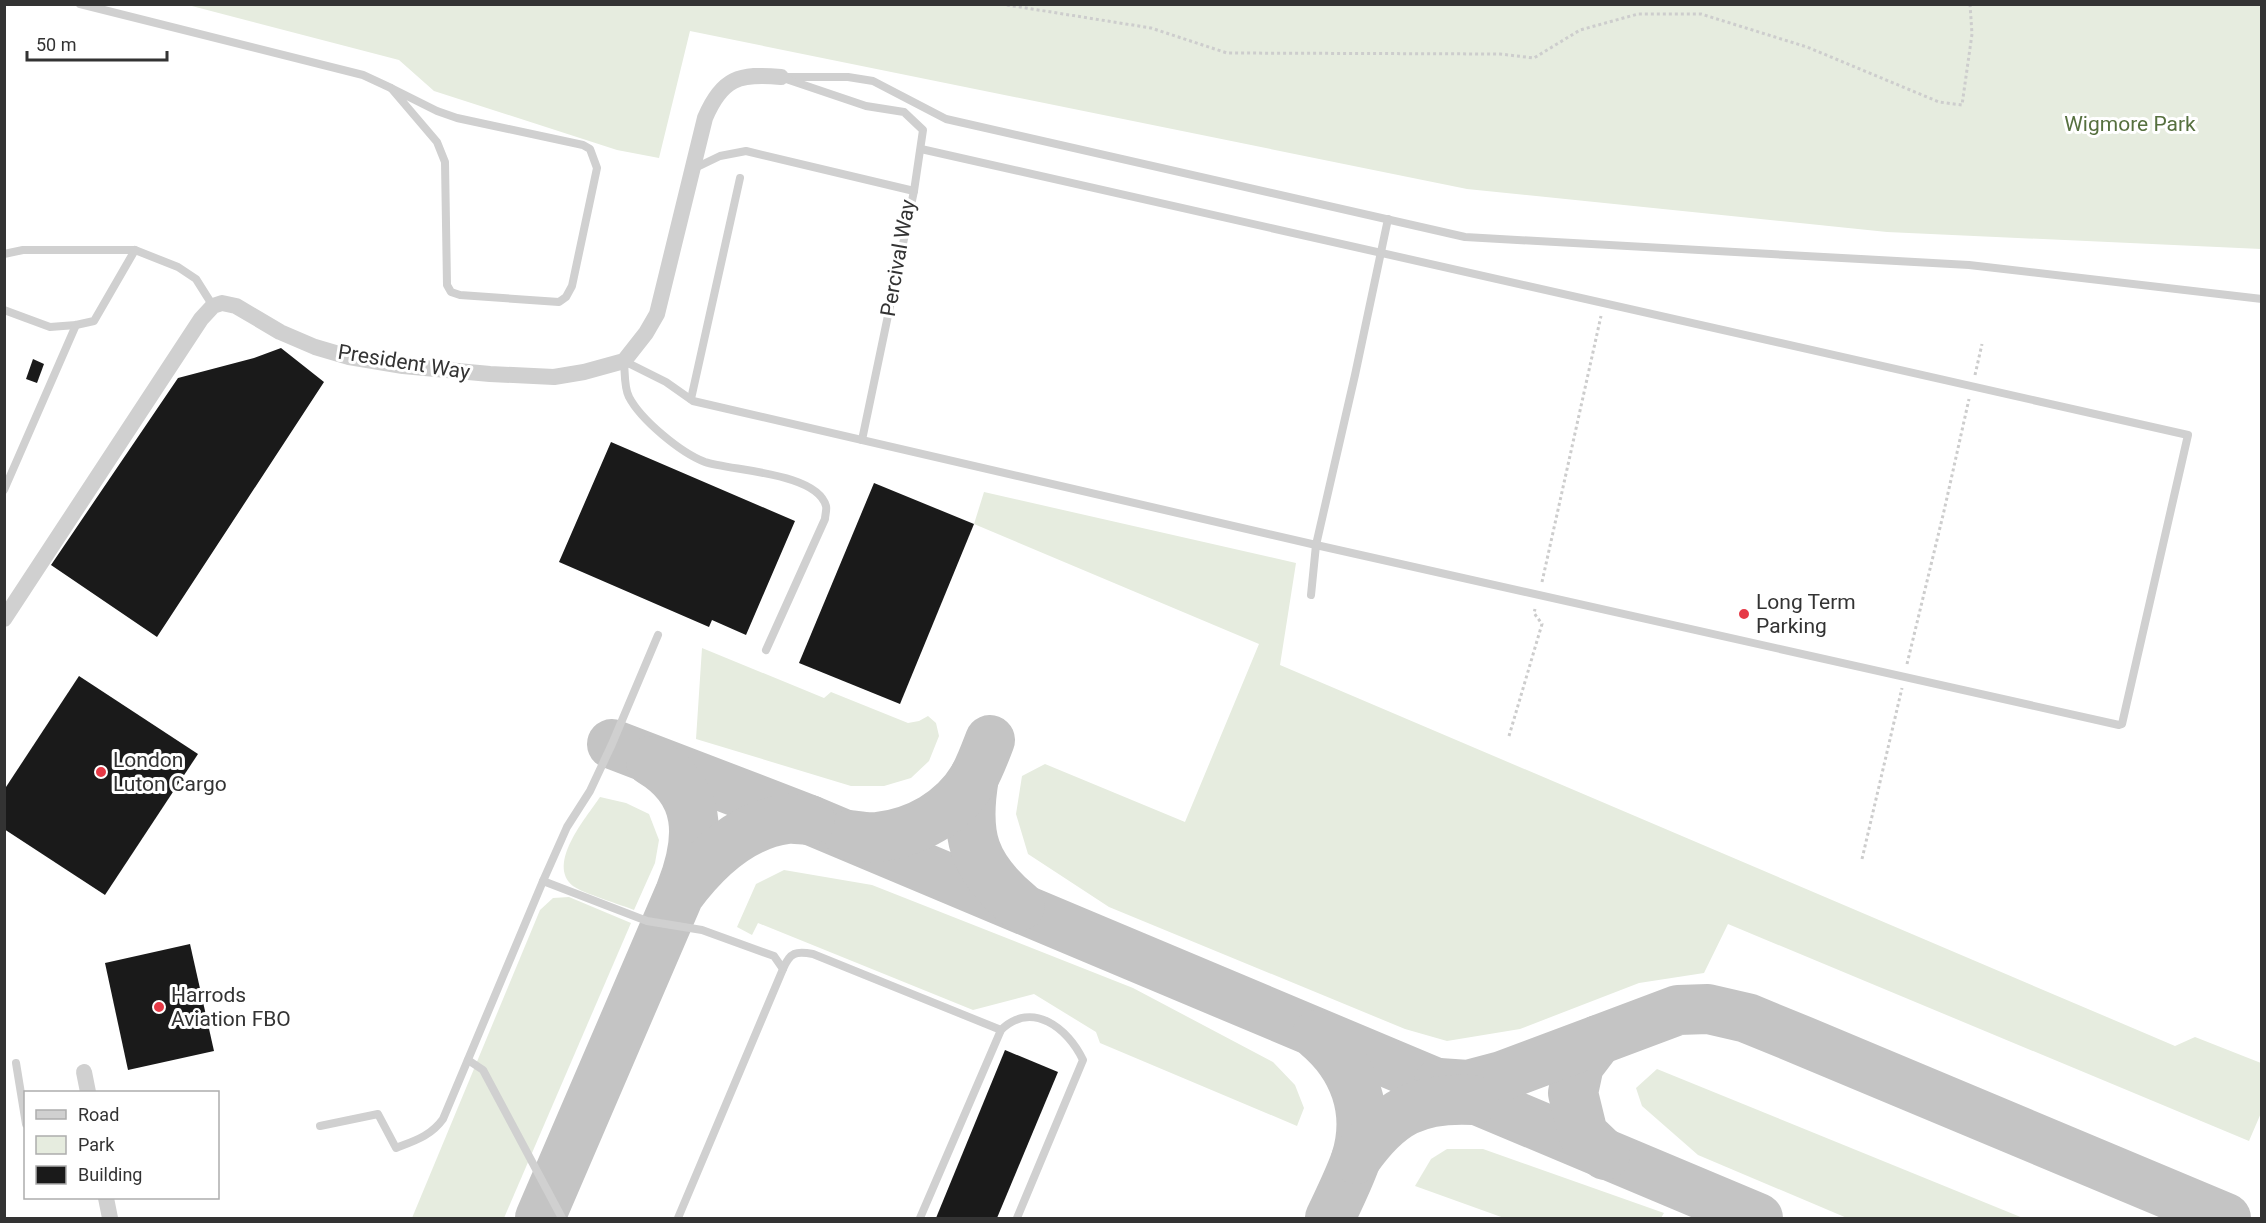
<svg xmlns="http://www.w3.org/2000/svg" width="2266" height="1223" font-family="Roboto,sans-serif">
<rect width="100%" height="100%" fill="#fff"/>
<g fill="#e6ecdf">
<path d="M188,5H2261V249L1887,232L1467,189L690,31L659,158L617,150L434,91L399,60Z"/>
<path d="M984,492L1296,563L1280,665L2175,1046L2195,1037L2261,1063V1113L2249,1141L1728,924L1704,973L1639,983L1520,1029L1447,1041L1405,1029L1109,907L1028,854L1016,814L1022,776L1045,764L1185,822L1259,644L974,524Z"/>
<path d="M702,648L824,698L831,692L908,723L919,721L928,716L936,723L939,736L929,761L911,778L884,786H851L696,739Z"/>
<path d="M600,797L626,803L649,814L659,840L655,863L634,910C622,905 582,893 573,886C546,864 586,818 600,797Z"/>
<path d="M784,870L872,885L1133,988L1273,1062L1295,1085L1304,1108L1297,1126L1100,1043L1096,1032L1034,994L973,1010L758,923L752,935L737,927L756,884Z"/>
<path d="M569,897L631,923L504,1218H412L540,910L553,898Z"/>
<path d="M1657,1069L2023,1218H1847L1698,1155L1642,1106L1636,1088Z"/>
<path d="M1447,1149H1483L1664,1213L1661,1218H1504L1415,1186L1431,1159Z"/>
</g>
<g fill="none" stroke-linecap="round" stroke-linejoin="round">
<g stroke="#c4c4c4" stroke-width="50">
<path d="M612,744L810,820L1758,1218"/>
<path d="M651,761C703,792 701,839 681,890"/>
<path d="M974,777C964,836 973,867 1020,906"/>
<path d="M849,835C858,836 868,838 877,837C916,833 953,812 973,779C980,767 985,753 990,740"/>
<path d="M1317,1035C1354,1066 1371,1111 1356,1159C1349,1179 1339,1199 1330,1218"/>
<path d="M1598,1040L1579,1065L1573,1093L1583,1134L1605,1155"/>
<path d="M1439,1083L1468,1085L1502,1076L1678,1010L1708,1009L1747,1018L1803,1041L2226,1218"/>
<path d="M1356,1159C1389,1112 1417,1097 1474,1100"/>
<path d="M540,1218L679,895C705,860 741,825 787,819C794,818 803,820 810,820"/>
</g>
</g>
<g fill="#1a1a1a">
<path d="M281,348L324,382L157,637L51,565L178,378L254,358Z"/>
<path d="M33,359L44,364L37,383L26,379Z"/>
<path d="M611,442L795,521L746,635L712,620L709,627L559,562Z"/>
<path d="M874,483L974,524L900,704L799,663Z"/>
<path d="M79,676L198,754L105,895L4,829V790Z"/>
<path d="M190,944L214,1051L128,1070L105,963Z"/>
<path d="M1005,1050L1058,1072L997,1218H936Z"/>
</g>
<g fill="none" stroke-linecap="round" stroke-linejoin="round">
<g stroke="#cdcdcd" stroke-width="3" stroke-dasharray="3 3" stroke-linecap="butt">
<path d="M1001,4L1151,28L1227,53L1500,54L1534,58L1580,30L1638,14H1701L1807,47L1939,102L1962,105L1972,34L1970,4"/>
<path d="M1975,375L1982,344"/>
<path d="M1542,582L1601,316"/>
<path d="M1907,664L1944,511L1969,399"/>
<path d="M1509,736L1542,624L1534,613L1535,609"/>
<path d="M1862,859L1902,688"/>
</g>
<g stroke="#d0d0d0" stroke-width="8">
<path d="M80,4L363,75L391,88"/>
<path d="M781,77H848L873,81L946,119L1465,237L1969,265L2262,299"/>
<path d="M789,80L866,106L904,112L923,130L914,191L862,440"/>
<path d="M391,88L437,111L457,118L583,145L590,149L597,168L572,286L566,297L559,302L460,295L451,292L447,285L445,162L437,142Z"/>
<path d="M693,169L720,156L746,151L914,191"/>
<path d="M4,254L23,250H135L178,267L196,279L213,306"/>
<path d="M4,310L50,327L76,325L94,321L135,250"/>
<path d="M624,361L666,382L693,401L1316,545L2119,725L2122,724L2188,435L921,149"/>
<path d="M624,361C625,372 624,388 629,397C641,420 681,453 705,462C731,471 817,472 826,506C827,510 825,515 825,519L766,650"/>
<path d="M691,399L740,178"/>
<path d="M4,490L76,325"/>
<path d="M1311,595L1316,545L1355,375L1388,219"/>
<path d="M543,881L647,921L702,930L774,956L783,969L678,1218"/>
<path d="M783,969C790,952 796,951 813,954L1001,1030"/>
<path d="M468,1060L483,1070L562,1218"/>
<path d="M16,1063L26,1124"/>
<path d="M320,1126L378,1114L396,1148C414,1141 431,1136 443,1119L543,881L567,827L590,791L612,744L658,635"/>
<path d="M920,1218L1001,1030C1032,1000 1068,1028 1083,1060L1017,1218"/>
</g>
<g stroke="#d0d0d0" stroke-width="16">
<path d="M4,619L201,319L213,306L222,303L236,306L280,332L315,347L349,357L403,366L490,374L554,377L584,372L624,361L646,333L657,314L705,118C722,78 739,73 781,77"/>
<path d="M84,1072L88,1092"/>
<path d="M106,1198L110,1218"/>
</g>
</g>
<g fill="#e63946" stroke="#fff" stroke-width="2">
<circle cx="1744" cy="614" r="6"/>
<circle cx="101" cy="772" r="6"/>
<circle cx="159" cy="1007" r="6"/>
</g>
<g text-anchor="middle" stroke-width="6" stroke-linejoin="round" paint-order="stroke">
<g font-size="21" fill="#56703f" stroke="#fff">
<text x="2130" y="131">Wigmore Park</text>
</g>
<g font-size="21" fill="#333" stroke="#fff">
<text transform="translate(898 258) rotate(-80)" y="7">Percival Way</text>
<text transform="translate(404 362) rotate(9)" y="7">President Way</text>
</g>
<g font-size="21" fill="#333" stroke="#fff" text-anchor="start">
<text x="1756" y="609">Long Term<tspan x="1756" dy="24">Parking</tspan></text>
<text x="113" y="767">London<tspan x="113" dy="24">Luton Cargo</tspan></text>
<text x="171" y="1002">Harrods<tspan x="171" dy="24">Aviation FBO</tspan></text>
</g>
</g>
<rect width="2266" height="1223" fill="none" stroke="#333333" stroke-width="12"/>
<rect x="24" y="1091" width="195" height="108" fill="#ffffff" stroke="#adadad" stroke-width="1.5"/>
<rect x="36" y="1110" width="30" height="9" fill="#d0d0d0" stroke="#adadad" stroke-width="1.5"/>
<text x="78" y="1121" font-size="18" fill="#333333">Road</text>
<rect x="36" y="1136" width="30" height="18" fill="#e6ecdf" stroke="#adadad" stroke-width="1.5"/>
<text x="78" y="1151" font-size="18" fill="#333333">Park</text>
<rect x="36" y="1166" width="30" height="18" fill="#1a1a1a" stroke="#adadad" stroke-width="1.5"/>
<text x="78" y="1181" font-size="18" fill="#333333">Building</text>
<path d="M27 51v9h140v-9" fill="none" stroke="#333333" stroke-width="3"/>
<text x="36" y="51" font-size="18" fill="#333333" stroke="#ffffff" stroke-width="4.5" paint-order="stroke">50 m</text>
</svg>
